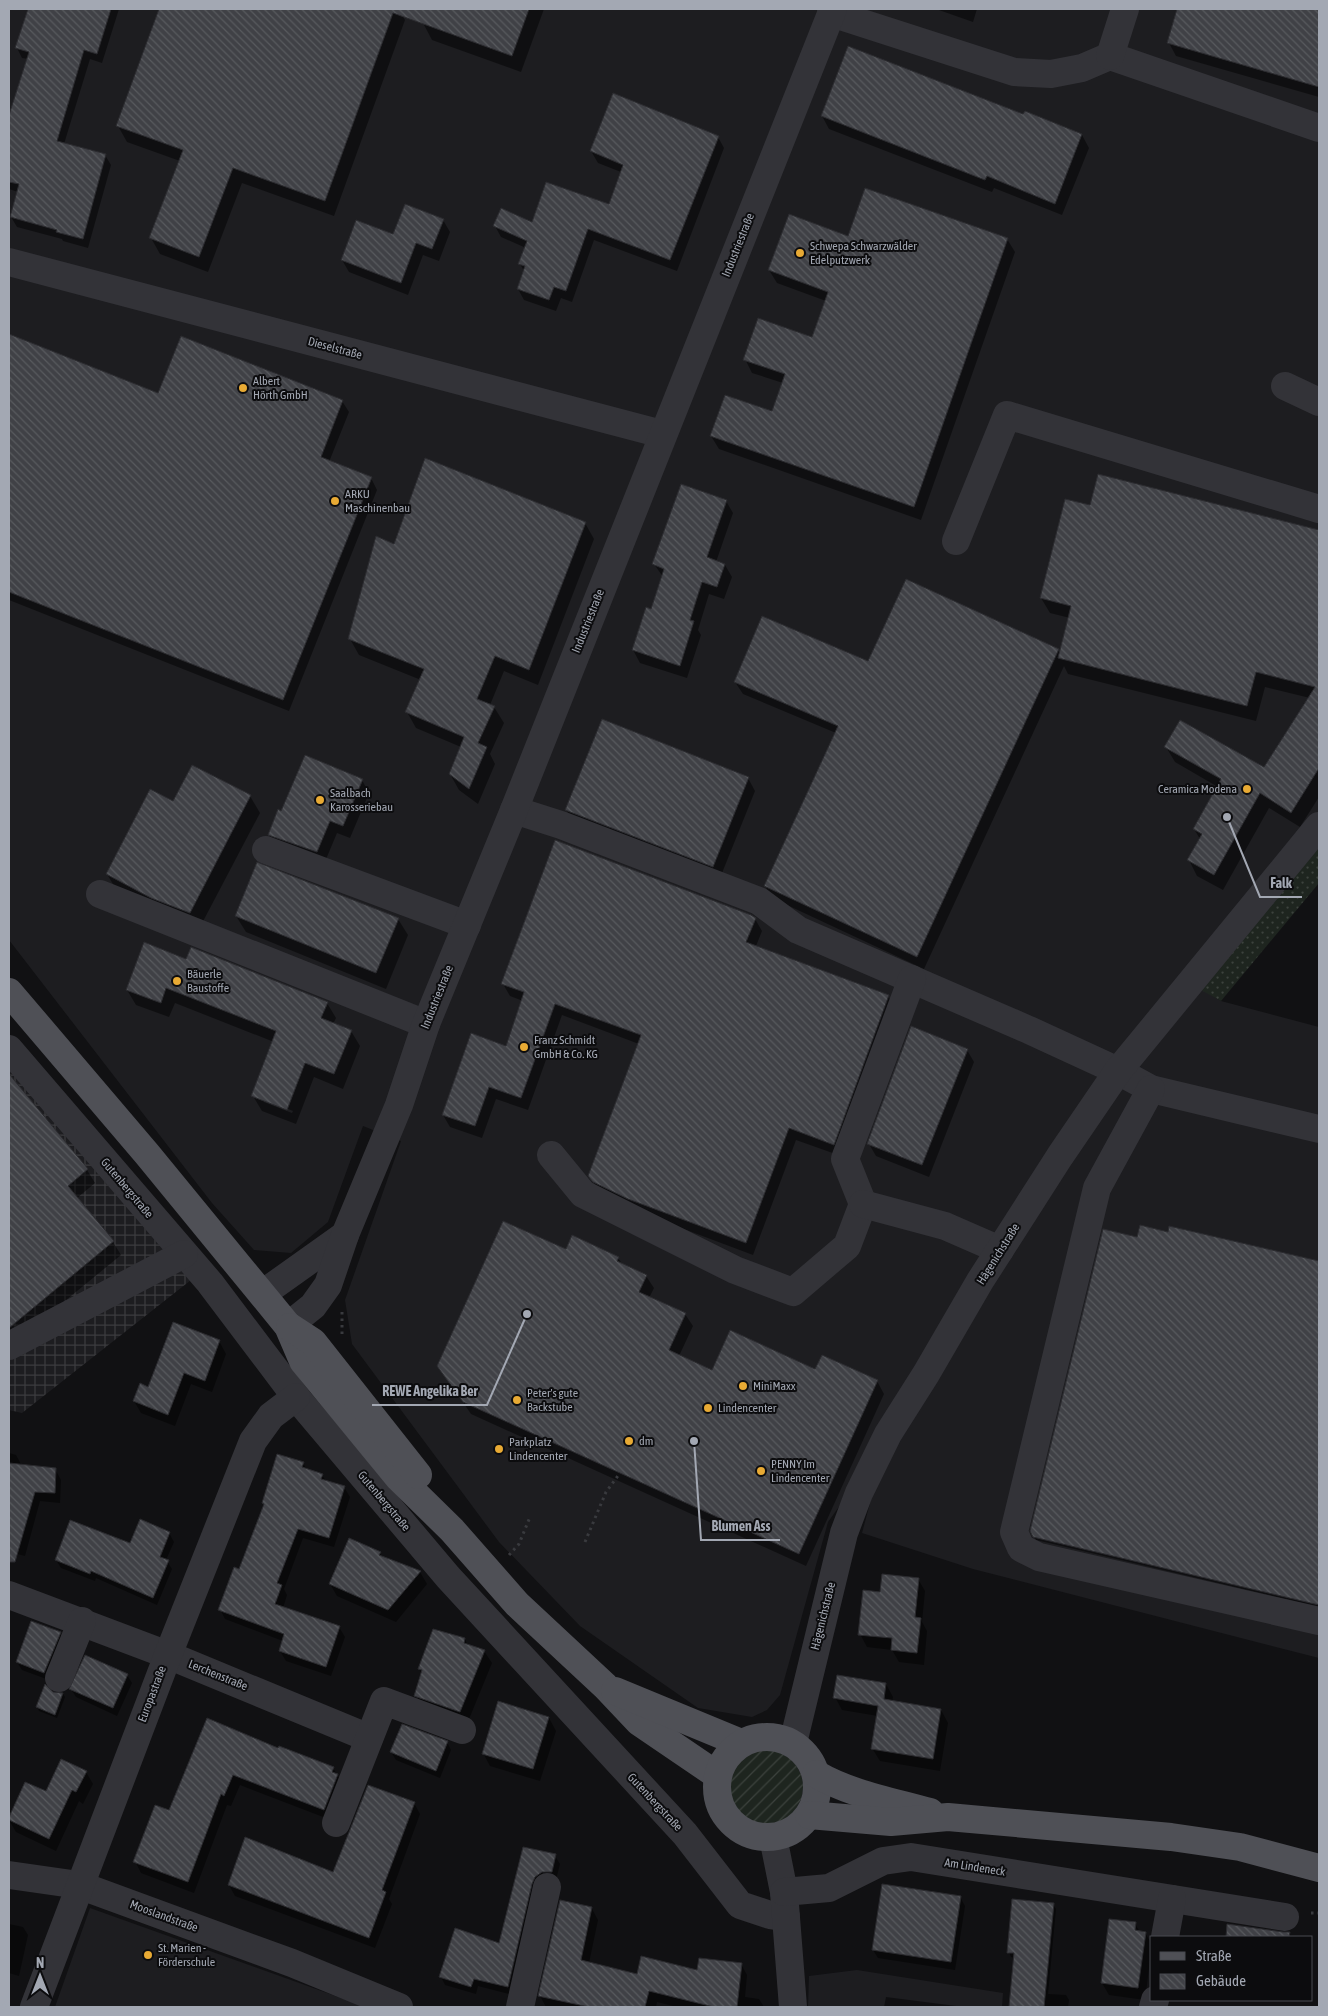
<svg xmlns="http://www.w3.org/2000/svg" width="1328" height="2016" font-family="'Asap Condensed',sans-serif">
<defs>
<pattern id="industrial-grid" width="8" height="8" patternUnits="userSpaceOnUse" patternTransform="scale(1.25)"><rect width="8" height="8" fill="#1d1d20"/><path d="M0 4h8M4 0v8" fill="none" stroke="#3b3b3e"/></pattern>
<pattern id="grass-dots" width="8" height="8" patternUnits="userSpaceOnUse" patternTransform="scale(1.25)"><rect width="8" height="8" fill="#1e251f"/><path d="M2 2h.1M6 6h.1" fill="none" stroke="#3c423d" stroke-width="1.8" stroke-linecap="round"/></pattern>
<pattern id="garden-furrows" width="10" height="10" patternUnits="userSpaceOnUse" patternTransform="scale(1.25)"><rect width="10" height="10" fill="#1e251f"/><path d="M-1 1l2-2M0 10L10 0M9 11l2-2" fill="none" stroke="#3c423d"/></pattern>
<pattern id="building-back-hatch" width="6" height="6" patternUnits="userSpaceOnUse" patternTransform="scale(1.25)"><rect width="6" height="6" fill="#404146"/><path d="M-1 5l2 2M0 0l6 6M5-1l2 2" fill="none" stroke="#585a5e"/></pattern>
</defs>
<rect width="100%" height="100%" fill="#111113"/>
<g fill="#1d1d20">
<path d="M9,9H1319V847L1201,989L1221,1001L1319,1027V1658L973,1569L862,1533L887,1440L828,1522L780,1695L767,1710L752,1717L698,1708L580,1626L499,1542L352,1344L345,1300L401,1141L363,1126L328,1222L291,1253L254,1250L212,1203L9,940Z"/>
<path d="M90,1908L355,2003L367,2007H55Z"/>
<path d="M857,1970L1003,1993L1002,2007H808L809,1976Z"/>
</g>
<path fill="url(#industrial-grid)" d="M9,1059L191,1280L22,1413L9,1410Z"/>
<path fill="url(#grass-dots)" d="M1319,847V883L1221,1001L1201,990Z"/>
<circle fill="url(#garden-furrows)" cx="766" cy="1787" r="37"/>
<g fill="#0007" fill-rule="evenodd">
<path d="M29,9H119L102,63L90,59L64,144L105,155L111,165L88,248L63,241L62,239L17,227L11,217L18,192L9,189V123L28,59L22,58L17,48Z"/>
<path d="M160,9H399L405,20L334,216L242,183L208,272L160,254L151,238L180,161L127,142L118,126Z"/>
<path d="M428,9H544L521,72L432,40L423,23Z"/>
<path d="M936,9H977L973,22Z"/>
<path d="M1179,9H1319V97L1176,56L1169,43Z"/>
<path d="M1025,113L1082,135L1089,148L1062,215L994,188L992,192L829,129L822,116H1024Z"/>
<path d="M718,137L724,148L677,271L594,240L572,302L561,298L556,311L524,300L518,289L524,271L520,264L526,248L501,237L495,226L532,224L609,206L621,172L598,163L591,151Z"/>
<path d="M443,220L450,232L439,261L423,255L408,295L349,272L342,260L394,236Z"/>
<path d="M1007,239L1015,252L921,520L719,449L711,436L772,412L783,383L752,373L745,359L813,338L826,301L777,283L769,270Z"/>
<path d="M9,335L159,395L342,401L349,412L329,462L371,478L377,490L289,711L9,600Z"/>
<path d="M1099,476L1319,532V797L1300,827L1269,808L1223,890L1197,876L1189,860L1200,839L1194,829L1218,787L1175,762L1166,747L1265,769L1310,698L1265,687L1256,721L1068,674L1064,666L924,969L772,898L765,886L836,733L743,694L735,682L869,662L1058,650L1060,654L1070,618L1050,613L1041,598L1091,507Z"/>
<path d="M726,501L733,513L716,562L725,565L732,577L724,599L709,594L698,630L701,635L687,678L640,663L633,650L652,611L663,577L654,564Z"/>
<path d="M585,523L594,539L538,685L504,671L490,705L494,707L504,723L490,754L495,764L478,804L459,790L450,774L461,747L416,728L407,712L421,680L359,655L350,639L394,546Z"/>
<path d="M748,778L755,791L720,878L574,822L566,810Z"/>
<path d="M362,780L369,793L350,838L337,833L324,864L276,847L269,835L282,813Z"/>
<path d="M250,796L260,813L199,929L117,891L107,874L173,803Z"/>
<path d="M236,916L398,919L408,935L386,989L246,932Z"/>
<path d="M755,919L762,931L756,946L888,996L896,1009L841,1156L796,1140L753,1255L636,1211L597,1188L590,1176L639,1044L562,1015L528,1110L496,1099L482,1138L450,1127L443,1115L507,1047L523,1001L510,996L503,984Z"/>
<path d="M187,960L327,1003L336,1018L333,1024L351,1031L360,1046L343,1089L314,1077L296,1124L262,1111L253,1096L274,1042L175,1003L169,1017L136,1005L127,990ZM264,1099L293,1111L292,1113L264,1102Z"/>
<path d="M967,1050L974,1062L929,1177L876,1156L869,1144Z"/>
<path d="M9,1076L87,1170L95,1183L77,1198L113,1242L121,1255L16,1341L9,1345Z"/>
<path d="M1170,1227L1319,1262V1607L1036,1540L1034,1536L1138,1238L1169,1233Z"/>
<path d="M566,1251L618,1258L623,1265L646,1276L654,1288L649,1298L685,1314L693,1326L679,1356L712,1372L816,1371L877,1381L884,1394L806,1566L471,1414L438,1366Z"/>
<path d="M219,1341L226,1354L212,1392L191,1384L175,1426L141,1413L134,1401L149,1388Z"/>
<path d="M9,1453L16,1455L22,1466L55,1469L61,1480L60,1503L40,1501L25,1556L9,1552Z"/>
<path d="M303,1463L307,1470L322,1475L326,1481L344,1487L350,1497L334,1547L303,1538L284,1589L287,1595L283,1608L339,1627L345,1637L331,1676L286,1661L280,1651L283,1641L225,1619L220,1609L240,1571L265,1506L263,1503Z"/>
<path d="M169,1533L174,1542L166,1560L172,1569L157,1605L96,1578L95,1581L61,1568L56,1560L131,1544Z"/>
<path d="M380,1553L382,1557L420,1572L427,1584L396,1622L337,1596L330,1584Z"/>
<path d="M918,1579L925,1591L922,1622L927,1631L924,1665L899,1662L892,1650L867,1647L860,1634L881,1593Z"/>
<path d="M60,1634L64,1642L49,1680L22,1670L17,1662Z"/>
<path d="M465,1639L468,1646L484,1651L492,1663L467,1724L423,1708L416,1695L422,1674L419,1669Z"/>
<path d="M127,1675L132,1683L117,1716L76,1697L71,1689Z"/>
<path d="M886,1684L893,1697L892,1702L941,1710L948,1723L940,1771L880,1761L872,1748L878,1716L842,1710L835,1697Z"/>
<path d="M52,1693L63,1694L65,1697L57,1718L39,1711L37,1707Z"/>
<path d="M549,1718L556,1731L540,1781L490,1766L483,1753Z"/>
<path d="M208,1720L279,1750L333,1768L344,1786L331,1820L240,1785L231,1806L227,1805L194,1893L141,1873L135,1861L169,1812Z"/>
<path d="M447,1742L451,1750L440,1778L396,1760L391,1752Z"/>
<path d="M86,1772L93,1784L83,1804L79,1801L56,1851L16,1832L9,1820L26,1784L46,1793Z"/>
<path d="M414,1803L420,1814L389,1899L392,1904L375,1948L235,1896L229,1885L334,1874Z"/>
<path d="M524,1848L555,1856L560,1864L556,1880L513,1995L478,1986L476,1994L445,1985L441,1977L500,1944Z"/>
<path d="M960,1897L965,1906L955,1970L878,1958L873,1950Z"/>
<path d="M561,1902L592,1909L598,1920L589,1963L638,1975L698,1972L741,1964L747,1975L745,1997L759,1999L764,2007H677L657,2002L656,2007H546L540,1996Z"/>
<path d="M1053,1904L1056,1909L1048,1994L1066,1995L1069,2000L1068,2007H1010L1015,1958L1011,1957L1009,1952Z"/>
<path d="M9,1924L23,1927L28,1935L19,1976L9,1973Z"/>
<path d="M1135,1924L1140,1932L1145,1933L1152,1944L1145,2000L1109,1995L1102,1983Z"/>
<path d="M1229,1925L1279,1933L1281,1937H1227Z"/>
<path d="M886,1997L964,2007H884Z"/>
</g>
<g fill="url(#building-back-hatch)" stroke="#2b2b2f">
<path d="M28,9H111L97,54L84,50L57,141L106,154L83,239L56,232L57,230L10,217L19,184L9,182V115L29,52L15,48Z"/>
<path d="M159,9H529L512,56L393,13L325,201L233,168L199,257L149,238L183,150L116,126Z"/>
<path d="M1177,9H1319V87L1167,43Z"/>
<path d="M848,46L1023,114L1025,111L1082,134L1055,204L987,176L985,180L821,116Z"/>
<path d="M613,93L719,136L670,260L588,229L566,291L554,287L549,300L517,289L525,266L518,264L527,241L493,226L501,208L532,222L546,182L609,204L623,165L590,151Z"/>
<path d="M865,188L1008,238L914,507L710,436L725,395L772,411L785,374L743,360L758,318L812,337L828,292L768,270L789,214L848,236Z"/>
<path d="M405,204L444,219L432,249L416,243L401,283L341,260L356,220L393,234Z"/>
<path d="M9,334L158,393L181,336L343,400L321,457L372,477L283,700L9,592Z"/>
<path d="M425,458L586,522L529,670L495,656L477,699L495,706L478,743L487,747L469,789L449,774L464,737L405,712L424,669L348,639L376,536L394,544Z"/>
<path d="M1098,474L1319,530V768L1291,813L1260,793L1214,875L1187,860L1202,834L1193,829L1221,779L1164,747L1180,720L1264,767L1315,687L1256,672L1247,706L1058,658L1071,606L1040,598L1065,499L1090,505Z"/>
<path d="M681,484L727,500L707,557L725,564L717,587L702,582L690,620L694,621L680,666L632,650L646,607L651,609L664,569L652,564Z"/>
<path d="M906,579L1059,649L917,957L764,886L838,726L734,682L762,616L868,661Z"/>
<path d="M602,719L749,777L713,867L565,810Z"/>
<path d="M305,755L363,779L343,826L330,821L317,852L268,835L278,809L281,811Z"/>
<path d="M192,765L251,795L190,913L151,898L106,874L150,789L173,801Z"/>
<path d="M555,840L751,915L756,918L746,942L889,995L834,1145L789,1128L746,1243L628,1199L593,1182L588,1176L641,1035L555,1004L521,1098L489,1087L475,1126L442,1115L471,1033L506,1046L524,992L501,984Z"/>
<path d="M257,862L399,918L376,973L235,916Z"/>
<path d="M144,942L186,959L191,947L328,1002L321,1018L352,1030L334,1074L305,1063L287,1110L251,1096L276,1031L166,988L161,1003L126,990Z"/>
<path d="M911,1026L968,1049L922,1165L867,1144Z"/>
<path d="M9,1074L88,1169L68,1186L114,1241L9,1328Z"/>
<path d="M503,1221L566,1249L572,1235L619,1257L617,1261L647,1275L639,1292L686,1313L669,1350L712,1370L730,1330L815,1369L822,1355L878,1380L799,1554L463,1402L437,1366Z"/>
<path d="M1140,1225L1168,1232L1169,1226L1319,1261V1605L1033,1537L1030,1531L1103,1229L1137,1237Z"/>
<path d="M173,1322L220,1340L205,1381L184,1373L168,1415L133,1401L140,1383L148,1387Z"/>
<path d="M277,1454L304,1462L302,1467L323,1474L321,1479L345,1486L329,1538L298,1529L277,1583L282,1585L275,1604L340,1626L326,1667L279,1651L284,1634L218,1610L234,1567L239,1569L264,1504L262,1503Z"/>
<path d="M9,1463L56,1468L55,1493L35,1492L15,1562H9Z"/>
<path d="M140,1519L170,1532L160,1557L169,1560L153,1598L91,1571L90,1574L55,1560L70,1520L130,1543Z"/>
<path d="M349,1538L381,1552L379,1555L421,1571L388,1610L329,1584Z"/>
<path d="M882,1574L919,1578L915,1617L921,1618L917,1653L891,1650L892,1638L858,1635L863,1590L880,1592Z"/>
<path d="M31,1621L61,1632L44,1673L16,1662Z"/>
<path d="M433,1629L465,1638L464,1643L485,1650L460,1712L414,1696L422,1670L418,1669Z"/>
<path d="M85,1655L128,1674L113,1708L69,1689Z"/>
<path d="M837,1675L886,1683L884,1699L941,1709L933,1759L871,1749L878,1706L833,1698Z"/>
<path d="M45,1684L53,1692L63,1693L55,1715L36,1707Z"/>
<path d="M498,1701L549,1717L533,1769L482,1754Z"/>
<path d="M207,1718L278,1748L279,1746L334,1767L332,1772L338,1774L324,1810L233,1775L224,1796L221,1794L188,1882L133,1862L155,1805L169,1810Z"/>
<path d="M402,1724L448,1741L436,1771L390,1752Z"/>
<path d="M61,1759L87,1771L76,1792L72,1790L49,1839L9,1820V1817L25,1782L46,1791Z"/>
<path d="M368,1785L415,1802L382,1890L386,1892L369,1938L228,1885L245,1837L333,1872Z"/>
<path d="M523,1847L556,1854L552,1872H542L535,1877L532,1884L508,1987L474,1979L471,1987L439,1977L455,1928L499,1943Z"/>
<path d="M882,1884L961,1896L951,1962L872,1950Z"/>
<path d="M1012,1899L1054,1903L1044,2007H1009L1014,1953H1007Z"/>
<path d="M560,1900L592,1907L581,1960L637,1974L641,1956L697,1970L699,1958L742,1963L737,2007H714L649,1991L645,2007H589L538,1996Z"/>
<path d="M1109,1919L1136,1922L1135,1930L1146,1932L1138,1988L1101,1983Z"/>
<path d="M1227,1924L1283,1932H1290L1289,1937H1226Z"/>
</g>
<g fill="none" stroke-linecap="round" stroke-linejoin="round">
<g stroke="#393a3e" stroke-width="3" stroke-dasharray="2.5 4" stroke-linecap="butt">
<path d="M342,1312V1335"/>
<path d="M585,1542L606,1492L620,1473"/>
<path d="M509,1555L519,1544L530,1517"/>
<path d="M1311,1913H1319"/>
</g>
<g stroke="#333338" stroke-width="28">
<path d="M831,13L1014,72L1051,74L1082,68L1110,56L1319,128"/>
<path d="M1110,56L1125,9"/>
<path d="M9,262L662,434"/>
<path d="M1285,386L1319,402"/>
<path d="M956,541L1007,415L1319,509"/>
<path d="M514,810L561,825L759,901L798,930L1029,1030L1118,1071L1151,1089L1319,1129"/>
<path d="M266,850L467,925"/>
<path d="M100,894L426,1024"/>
<path d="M9,1049L210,1283L296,1397L448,1577L685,1834L740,1905L770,1915L786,1917"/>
<path d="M1151,1089L1097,1188L1014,1532L1021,1548L1039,1557L1319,1621"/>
<path d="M551,1155L583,1194L735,1270L793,1292L847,1246L863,1204L845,1159L912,979"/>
<path d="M863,1204L945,1226L1000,1250"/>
<path d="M262,1294L345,1235"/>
<path d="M288,1326L313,1306L328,1285L345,1235L399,1105L426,1024L514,810L833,9"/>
<path d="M9,1346L184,1254"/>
<path d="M9,1595L168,1655L369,1738"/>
<path d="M59,1678L82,1621"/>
<path d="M793,1743L844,1533L859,1493L888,1434L926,1374L980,1281L1060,1156L1118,1071L1319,826"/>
<path d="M336,1823L384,1701L462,1730"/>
<path d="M773,1837L784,1892L793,2007"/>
<path d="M9,1875L79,1885L292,1963L399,2007"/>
<path d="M784,1892L829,1888L883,1861L911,1857L1285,1917"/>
<path d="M1165,1937L1172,1899"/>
<path d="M34,2007L168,1655L253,1441L271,1416L296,1397"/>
<path d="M520,2007L547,1887"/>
<path d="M1153,2007L1155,2000"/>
</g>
<g stroke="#4f5056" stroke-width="28">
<path d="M9,992L147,1154L288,1326L303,1361L399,1478L452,1530L517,1604L605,1686L639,1722L717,1775"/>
<path d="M290,1327L313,1342L418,1475"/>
<path d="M615,1691L741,1743"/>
<circle cx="767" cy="1787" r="50"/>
<path d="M816,1774C850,1794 891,1801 930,1812"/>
<path d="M809,1815L891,1822L948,1817L1171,1837L1240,1847L1319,1868"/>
</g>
</g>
<g fill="#e8aa34" stroke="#0c0c0e" stroke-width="2">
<circle cx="800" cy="253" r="5"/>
<circle cx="243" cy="388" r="5"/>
<circle cx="335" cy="501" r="5"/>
<circle cx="1247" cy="789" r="5"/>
<circle cx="320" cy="800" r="5"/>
<circle cx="177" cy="981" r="5"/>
<circle cx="524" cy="1047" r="5"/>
<circle cx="743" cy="1386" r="5"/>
<circle cx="517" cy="1400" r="5"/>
<circle cx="708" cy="1408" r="5"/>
<circle cx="629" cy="1441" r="5"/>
<circle cx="499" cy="1449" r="5"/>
<circle cx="761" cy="1471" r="5"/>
<circle cx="148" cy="1955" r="5"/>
</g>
<g text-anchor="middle" stroke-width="4" stroke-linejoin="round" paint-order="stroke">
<g font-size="12" fill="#a3a8b3" stroke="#0c0c0e">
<text transform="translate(738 245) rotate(-68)" y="4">Industriestraße</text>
<text transform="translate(335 348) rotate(15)" y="4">Dieselstraße</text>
<text transform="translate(588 621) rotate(-68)" y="4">Industriestraße</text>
<text transform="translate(437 997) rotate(-68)" y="4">Industriestraße</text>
<text transform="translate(127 1188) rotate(50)" y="4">Gutenbergstraße</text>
<text transform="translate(998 1254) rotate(-58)" y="4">Hägenichstraße</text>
<text transform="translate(384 1501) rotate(50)" y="4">Gutenbergstraße</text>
<text transform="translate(823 1616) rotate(-76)" y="4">Hägenichstraße</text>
<text transform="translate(218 1675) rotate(22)" y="4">Lerchenstraße</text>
<text transform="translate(152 1694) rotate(-69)" y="4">Europastraße</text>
<text transform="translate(655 1802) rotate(47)" y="4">Gutenbergstraße</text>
<text transform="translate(975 1867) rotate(9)" y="4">Am Lindeneck</text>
<text transform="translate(164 1916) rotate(20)" y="4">Mooslandstraße</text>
</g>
<g font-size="12" fill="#a3a8b3" stroke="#0c0c0e" text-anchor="start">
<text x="810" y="250">Schwepa Schwarzwälder<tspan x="810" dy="14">Edelputzwerk</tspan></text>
<text x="253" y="385">Albert<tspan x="253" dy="14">Hörth GmbH</tspan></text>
<text x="345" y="498">ARKU<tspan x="345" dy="14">Maschinenbau</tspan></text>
<text x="1237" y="793" text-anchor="end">Ceramica Modena</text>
<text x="330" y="797">Saalbach<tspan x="330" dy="14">Karosseriebau</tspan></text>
<text x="187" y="978">Bäuerle<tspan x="187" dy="14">Baustoffe</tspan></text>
<text x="534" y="1044">Franz Schmidt<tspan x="534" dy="14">GmbH &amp; Co. KG</tspan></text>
<text x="753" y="1390">MiniMaxx</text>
<text x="527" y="1397">Peter's gute<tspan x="527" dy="14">Backstube</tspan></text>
<text x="718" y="1412">Lindencenter</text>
<text x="639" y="1445">dm</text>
<text x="509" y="1446">Parkplatz<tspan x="509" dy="14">Lindencenter</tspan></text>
<text x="771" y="1468">PENNY Im<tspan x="771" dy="14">Lindencenter</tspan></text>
<text x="158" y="1952">St. Marien -<tspan x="158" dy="14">Förderschule</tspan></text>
</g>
</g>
<path fill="none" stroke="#a3a8b3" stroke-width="2" d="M1227 817L1260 897H1302M527 1314L487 1405H372M694 1441L701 1540H780"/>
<g fill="#a3a8b3" stroke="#0c0c0e" stroke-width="2">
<circle cx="1227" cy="817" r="5"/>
<circle cx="527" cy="1314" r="5"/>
<circle cx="694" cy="1441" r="5"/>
</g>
<g font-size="14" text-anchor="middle" font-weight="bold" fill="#a3a8b3" stroke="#0c0c0e" stroke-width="4" stroke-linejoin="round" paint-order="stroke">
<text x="1281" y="888">Falk</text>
<text x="430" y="1396">REWE Angelika Ber</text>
<text x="741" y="1531">Blumen Ass</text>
</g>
<rect width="1328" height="2016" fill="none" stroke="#a3a8b3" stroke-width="20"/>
<rect x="1150" y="1936" width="162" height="65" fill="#0c0c0e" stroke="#484a50"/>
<rect x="1160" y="1952" width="25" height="8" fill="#4f5056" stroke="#484a50"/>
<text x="1196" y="1961" font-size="15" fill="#a3a8b3">Straße</text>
<rect x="1160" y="1974" width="25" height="15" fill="url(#building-back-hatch)" stroke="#484a50"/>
<text x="1196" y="1986" font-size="15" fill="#a3a8b3">Gebäude</text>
<g transform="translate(40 1976)" stroke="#0c0c0e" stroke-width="4" paint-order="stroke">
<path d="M0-4L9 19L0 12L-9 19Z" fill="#a3a8b3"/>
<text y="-8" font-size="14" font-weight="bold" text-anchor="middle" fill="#a3a8b3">N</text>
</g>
</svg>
